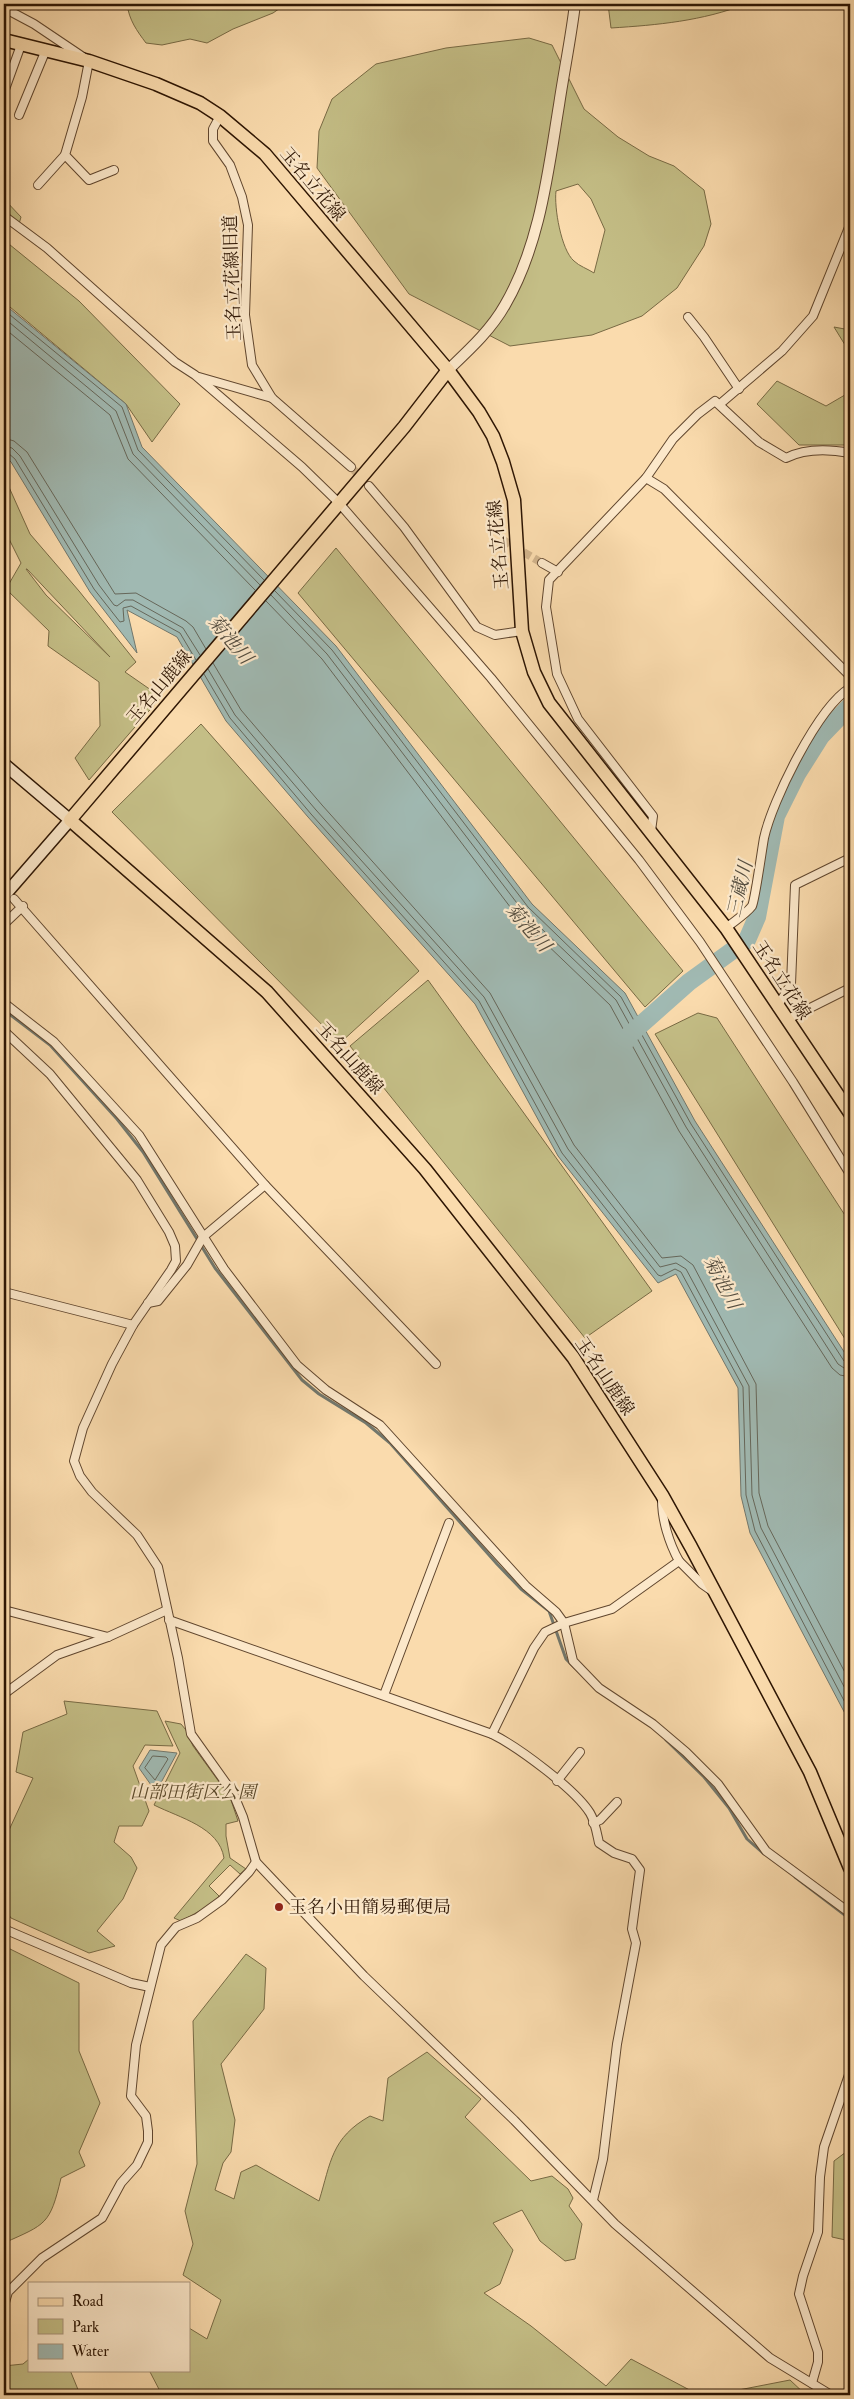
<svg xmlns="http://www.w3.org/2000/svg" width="854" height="2399" font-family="'IM FELL Double Pica','Noto Serif JP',serif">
<rect width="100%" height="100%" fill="#fadbad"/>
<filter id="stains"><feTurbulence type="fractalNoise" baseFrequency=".004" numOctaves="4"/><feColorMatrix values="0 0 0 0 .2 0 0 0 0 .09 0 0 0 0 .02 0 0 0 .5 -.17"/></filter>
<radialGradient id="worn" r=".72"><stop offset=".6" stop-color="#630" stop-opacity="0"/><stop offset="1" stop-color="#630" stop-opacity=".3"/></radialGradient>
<g fill="#c4be86" stroke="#786a44" fill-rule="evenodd">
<path d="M127,4H286L273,13L233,29L207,43L190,39L162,45L146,43C137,31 129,20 127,4Z"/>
<path d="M608,4H746C702,21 658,25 611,28Z"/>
<path d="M529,38L552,45L584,109L618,137L649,156L674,166L704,190L711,224L704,246L677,288L642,316L592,335L510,346L409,294L317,168L319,131L332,99L376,64L446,48ZM578,184L591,199L605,230L594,273C588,269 579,266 574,261C561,250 554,207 556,191Z"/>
<path d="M4,199L21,217L19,224L4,212Z"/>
<path d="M4,240L79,301L180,404L152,442L126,404L4,302Z"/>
<path d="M834,327L850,330V353Z"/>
<path d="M777,381L826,406L850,392V445H799L757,404Z"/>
<path d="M4,476L30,534L79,591L136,662L125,672L161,697L89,780L75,758L100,726L99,682L48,646L49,631L6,589L21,563L7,535L4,548ZM26,569H27L110,657L46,595Z"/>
<path d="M336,548L683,971L645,1007L298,593Z"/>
<path d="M201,724L419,971L340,1043L112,812Z"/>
<path d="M428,980L652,1291L585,1338L350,1046Z"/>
<path d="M698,1013L717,1018L850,1223V1347L655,1034Z"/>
<path d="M64,1701L157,1711L173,1746L145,1745L133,1766L149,1811L142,1826H119L114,1842L131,1857L137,1868L123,1899L97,1931L115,1946L89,1953L11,1918L4,1908V1841L33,1778L16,1772L23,1732L67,1714Z"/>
<path d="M165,1721L181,1724L186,1730L193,1746L230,1797L238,1821L226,1824V1836L230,1858L246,1869L240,1874L230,1865L209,1886L219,1896L209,1906L181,1921L174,1918L224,1858C219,1827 180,1818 154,1805L180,1753Z"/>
<path d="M4,1946L79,1983V2051L100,2103L79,2152L85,2166L61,2178C50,2225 46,2224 4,2243Z"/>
<path d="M246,1954L266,1968L264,2009L221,2064L235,2120L231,2152L223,2163L215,2190L234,2199L241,2172L256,2165L319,2201C331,2162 331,2138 370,2116L383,2121L388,2078L427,2052L481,2099L465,2117L531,2181L552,2176L568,2189L573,2198L569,2206L582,2224L575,2259L565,2261L540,2241L522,2210L493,2223L513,2250L500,2284L484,2293L531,2326L606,2386L631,2359L699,2395H162L149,2370H189V2328L207,2339L221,2300L183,2275L193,2244L185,2211L197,2164L193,2021Z"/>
<path d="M850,2149V2241L832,2237L834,2161Z"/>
<path d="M29,2359V2370H70L79,2392L78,2395H4V2366L23,2364Z"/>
<path d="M790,2380L806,2395H713Z"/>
</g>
<g fill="#a0b9b2" stroke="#72776c">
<path d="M4,304L126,404L142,447L336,646L532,904L625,993L695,1121L850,1361V1723L750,1533L741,1496L738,1388L676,1274L658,1283L558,1156L475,1004L308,817L226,721L177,637L127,610L137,653L90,592L11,462L4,455Z"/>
<path d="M150,1750L177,1753L156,1792L139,1768Z"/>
</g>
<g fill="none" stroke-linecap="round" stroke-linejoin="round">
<g stroke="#66675a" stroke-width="1">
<path d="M4,310L122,407L138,450L264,580"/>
<path d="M4,318L116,411L133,454L260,585"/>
<path d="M4,328L110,415L128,459L255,590"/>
<path d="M4,438L14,441L27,452L115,594L136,593L186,621L193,627L206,649"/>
<path d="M4,446L12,448L20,456L99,585L114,605L117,606L125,600H133L183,628L200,655"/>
<path d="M4,452L8,453L15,459L94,589L120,622L124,621L123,608L131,606L180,633L196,660"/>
<path d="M275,591L332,650L528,907L621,997L691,1124L844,1361L850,1363"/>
<path d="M271,595L327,654L523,911L616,1000L686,1127L838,1364L844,1368L850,1370"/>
<path d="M266,601L322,659L517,916L610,1005L679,1131L832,1368L840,1375L850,1377"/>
<path d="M213,663L241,710L322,805L490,993L574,1145L662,1258L681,1256L693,1265L756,1384L759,1493L768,1526L850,1682"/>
<path d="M208,669L235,715L316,810L484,997L568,1149L660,1267L676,1263L686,1269L749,1386L752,1495L761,1528L850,1698"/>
<path d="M204,674L230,718L311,814L479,1001L562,1153L658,1275L661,1276L675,1269L681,1272L743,1387L746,1495L755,1531L850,1712"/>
<path d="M153,1756L166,1757L168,1759L155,1780L145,1768Z"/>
</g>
<g stroke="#72776c" stroke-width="3">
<path d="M4,1010L50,1045L117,1119L143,1152L215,1268L302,1380L319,1394L366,1423L390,1443L497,1564L521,1589L549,1611L566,1659L575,1668"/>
<path d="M666,1740L704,1777L729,1808L747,1839L764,1854"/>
<path d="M795,1877L850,1919"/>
</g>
<path stroke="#a0b9b2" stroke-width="18" d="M626,1041L627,1037L689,982L747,940L757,917L776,816L797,774L821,736L850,706"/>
<g stroke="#d1b38b" stroke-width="8" stroke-dasharray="8 4" stroke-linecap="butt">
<path d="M351,467L369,486"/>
<path d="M503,540L542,563"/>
</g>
<defs>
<g id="minor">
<path d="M4,8L34,24L89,61L82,97L65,155L89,180L114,170"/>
<path d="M4,92L21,45"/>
<path d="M19,115L45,52"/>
<path d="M220,116L213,129V141L230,165L242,197L248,225L245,315L252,365L272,398L351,467"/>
<path d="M38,185L65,155"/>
<path d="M4,216L47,248L175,362L195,375L302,467L339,503L491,678L639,860L700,942L793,1082L850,1174"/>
<path d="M688,317L704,337L739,389"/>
<path d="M199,377L272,398"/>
<path d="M720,404L782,351L813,316L850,225"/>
<path d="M646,478L664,489L850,676"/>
<path d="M369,486L404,527L477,627L495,635L522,631"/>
<path d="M542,563L558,572"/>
<path d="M651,831L653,816L578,719L557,674L546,607L549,580L646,478L673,439L698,414L715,401L759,442L786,458C806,448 828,449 850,453"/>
<path d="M14,899L265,1185L436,1364"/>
<path d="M4,924L23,906"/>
<path d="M726,928C733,922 746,914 752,906C755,900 762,849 764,838C772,801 818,707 850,688"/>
<path d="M4,1003L54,1042L139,1135L224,1269L297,1365L326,1390L380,1425L526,1586L556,1612L564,1623L573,1661L599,1688L653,1724L686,1752L718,1784L766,1851L850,1913"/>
<path d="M777,1007L791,984L795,885L850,858"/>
<path d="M786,1020L850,988"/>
<path d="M4,1031L50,1074L137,1180L169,1232L175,1246L176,1261L171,1270L133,1325L112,1364L83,1428L74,1461L80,1476L92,1492L137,1535L158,1567L178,1658L191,1734L233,1793L243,1817L256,1862L364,1976L514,2120L615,2224L770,2358L831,2395"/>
<path d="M4,1292L133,1325"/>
<path d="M148,1303L158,1301L187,1265L203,1237L265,1185"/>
<path d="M679,1561L702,1584L712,1591"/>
<path d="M4,1610L108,1637"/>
<path d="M169,1620L492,1734C518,1747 575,1789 590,1813C595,1821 597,1834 599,1843L614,1853L632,1859L640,1870L632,1929L636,1943L617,2044L603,2159L593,2200"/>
<path d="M4,1694L57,1655L108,1637L167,1610"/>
<path d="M384,1695L449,1523"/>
<path d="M492,1734L534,1648L545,1632L564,1623L612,1609L679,1561C669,1543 662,1520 662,1500"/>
<path d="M557,1781L580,1752"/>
<path d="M593,1823L600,1820L617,1802"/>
<path d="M4,1929L131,1983L150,1987"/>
<path d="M4,2306L8,2292L42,2258L102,2218L121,2183L137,2165L148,2142V2131L146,2116L131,2096L136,2045L161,1945L176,1927L197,1918L222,1900L249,1872L256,1862"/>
<path d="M812,2383L818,2362V2352L799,2294L803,2276L818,2232L820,2177L824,2147L850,2072"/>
</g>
<path id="tertiary" d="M448,370C469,350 491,330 505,305C540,245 548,172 559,105C564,71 571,38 575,4"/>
<path id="secondary" d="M4,764L70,820L4,896"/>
<g id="primary">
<path d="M4,40L89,61L156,84L200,103L220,116L265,154L448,370L479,412L493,436L503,462L514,500L522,631L534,672L549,703L726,928L850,1113"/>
<path d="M448,370L404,427L70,820L267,992L425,1169L573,1357L662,1495L691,1547L810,1772L850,1868"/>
</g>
</defs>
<use href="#minor" stroke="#60462e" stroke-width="10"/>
<use href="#tertiary" stroke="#60462e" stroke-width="12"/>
<use href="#secondary" stroke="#2d1503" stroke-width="14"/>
<use href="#primary" stroke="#2d1503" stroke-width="15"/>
<use href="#minor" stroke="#fce8ca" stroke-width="8"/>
<use href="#tertiary" stroke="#fce8ca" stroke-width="10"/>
<use href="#secondary" stroke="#fce8ca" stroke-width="11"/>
<use href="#primary" stroke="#fadbad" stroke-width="12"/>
</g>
<circle fill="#8f2418" stroke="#fce8ca" stroke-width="2" cx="279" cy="1907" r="5"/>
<g text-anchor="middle" stroke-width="4.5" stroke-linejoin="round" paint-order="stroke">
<g font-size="18" fill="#2d1503" stroke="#fce8ca">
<text transform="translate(313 184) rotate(50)" y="6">玉名立花線</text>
<text transform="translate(232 278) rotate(-92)" y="6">玉名立花線旧道</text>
<text transform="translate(498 545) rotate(-95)" y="6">玉名立花線</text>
<text transform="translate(159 687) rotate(-50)" y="6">玉名山鹿線</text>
<text transform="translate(782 980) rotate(57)" y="6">玉名立花線</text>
<text transform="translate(350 1058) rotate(48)" y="6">玉名山鹿線</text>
<text transform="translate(605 1376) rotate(56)" y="6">玉名山鹿線</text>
</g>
<g font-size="18" font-style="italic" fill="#5a482a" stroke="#fce8ca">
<text x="193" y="1798">山部田街区公園</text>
</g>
<g font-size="18" fill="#2d1503" stroke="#fce8ca" text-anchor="start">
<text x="289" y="1913">玉名小田簡易郵便局</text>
</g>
<g font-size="19" font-style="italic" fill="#554e40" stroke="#fce8ca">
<text transform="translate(231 639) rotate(50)" y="7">菊池川</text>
<text transform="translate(739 889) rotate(-77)" y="7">三蔵川</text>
<text transform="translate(529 927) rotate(49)" y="7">菊池川</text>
<text transform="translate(723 1282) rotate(62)" y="7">菊池川</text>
</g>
</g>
<rect width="854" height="2399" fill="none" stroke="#fadbad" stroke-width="20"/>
<rect x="5" y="5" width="844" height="2389" fill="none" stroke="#2d1503" stroke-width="2.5"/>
<rect x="10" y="10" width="834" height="2379" fill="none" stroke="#2d1503"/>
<rect x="28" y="2282" width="162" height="90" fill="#fce8ca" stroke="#a9947a"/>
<rect x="38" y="2298" width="25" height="8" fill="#fadbad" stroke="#a9947a"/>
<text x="72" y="2306" font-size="15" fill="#2d1503">Road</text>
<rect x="38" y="2319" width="25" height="15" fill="#c4be86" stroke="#a9947a"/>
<text x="72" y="2332" font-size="15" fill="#2d1503">Park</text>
<rect x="38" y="2344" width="25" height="15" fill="#a0b9b2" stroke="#a9947a"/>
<text x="72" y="2356" font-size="15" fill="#2d1503">Water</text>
<rect width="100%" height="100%" filter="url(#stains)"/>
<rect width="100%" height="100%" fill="url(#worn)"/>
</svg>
